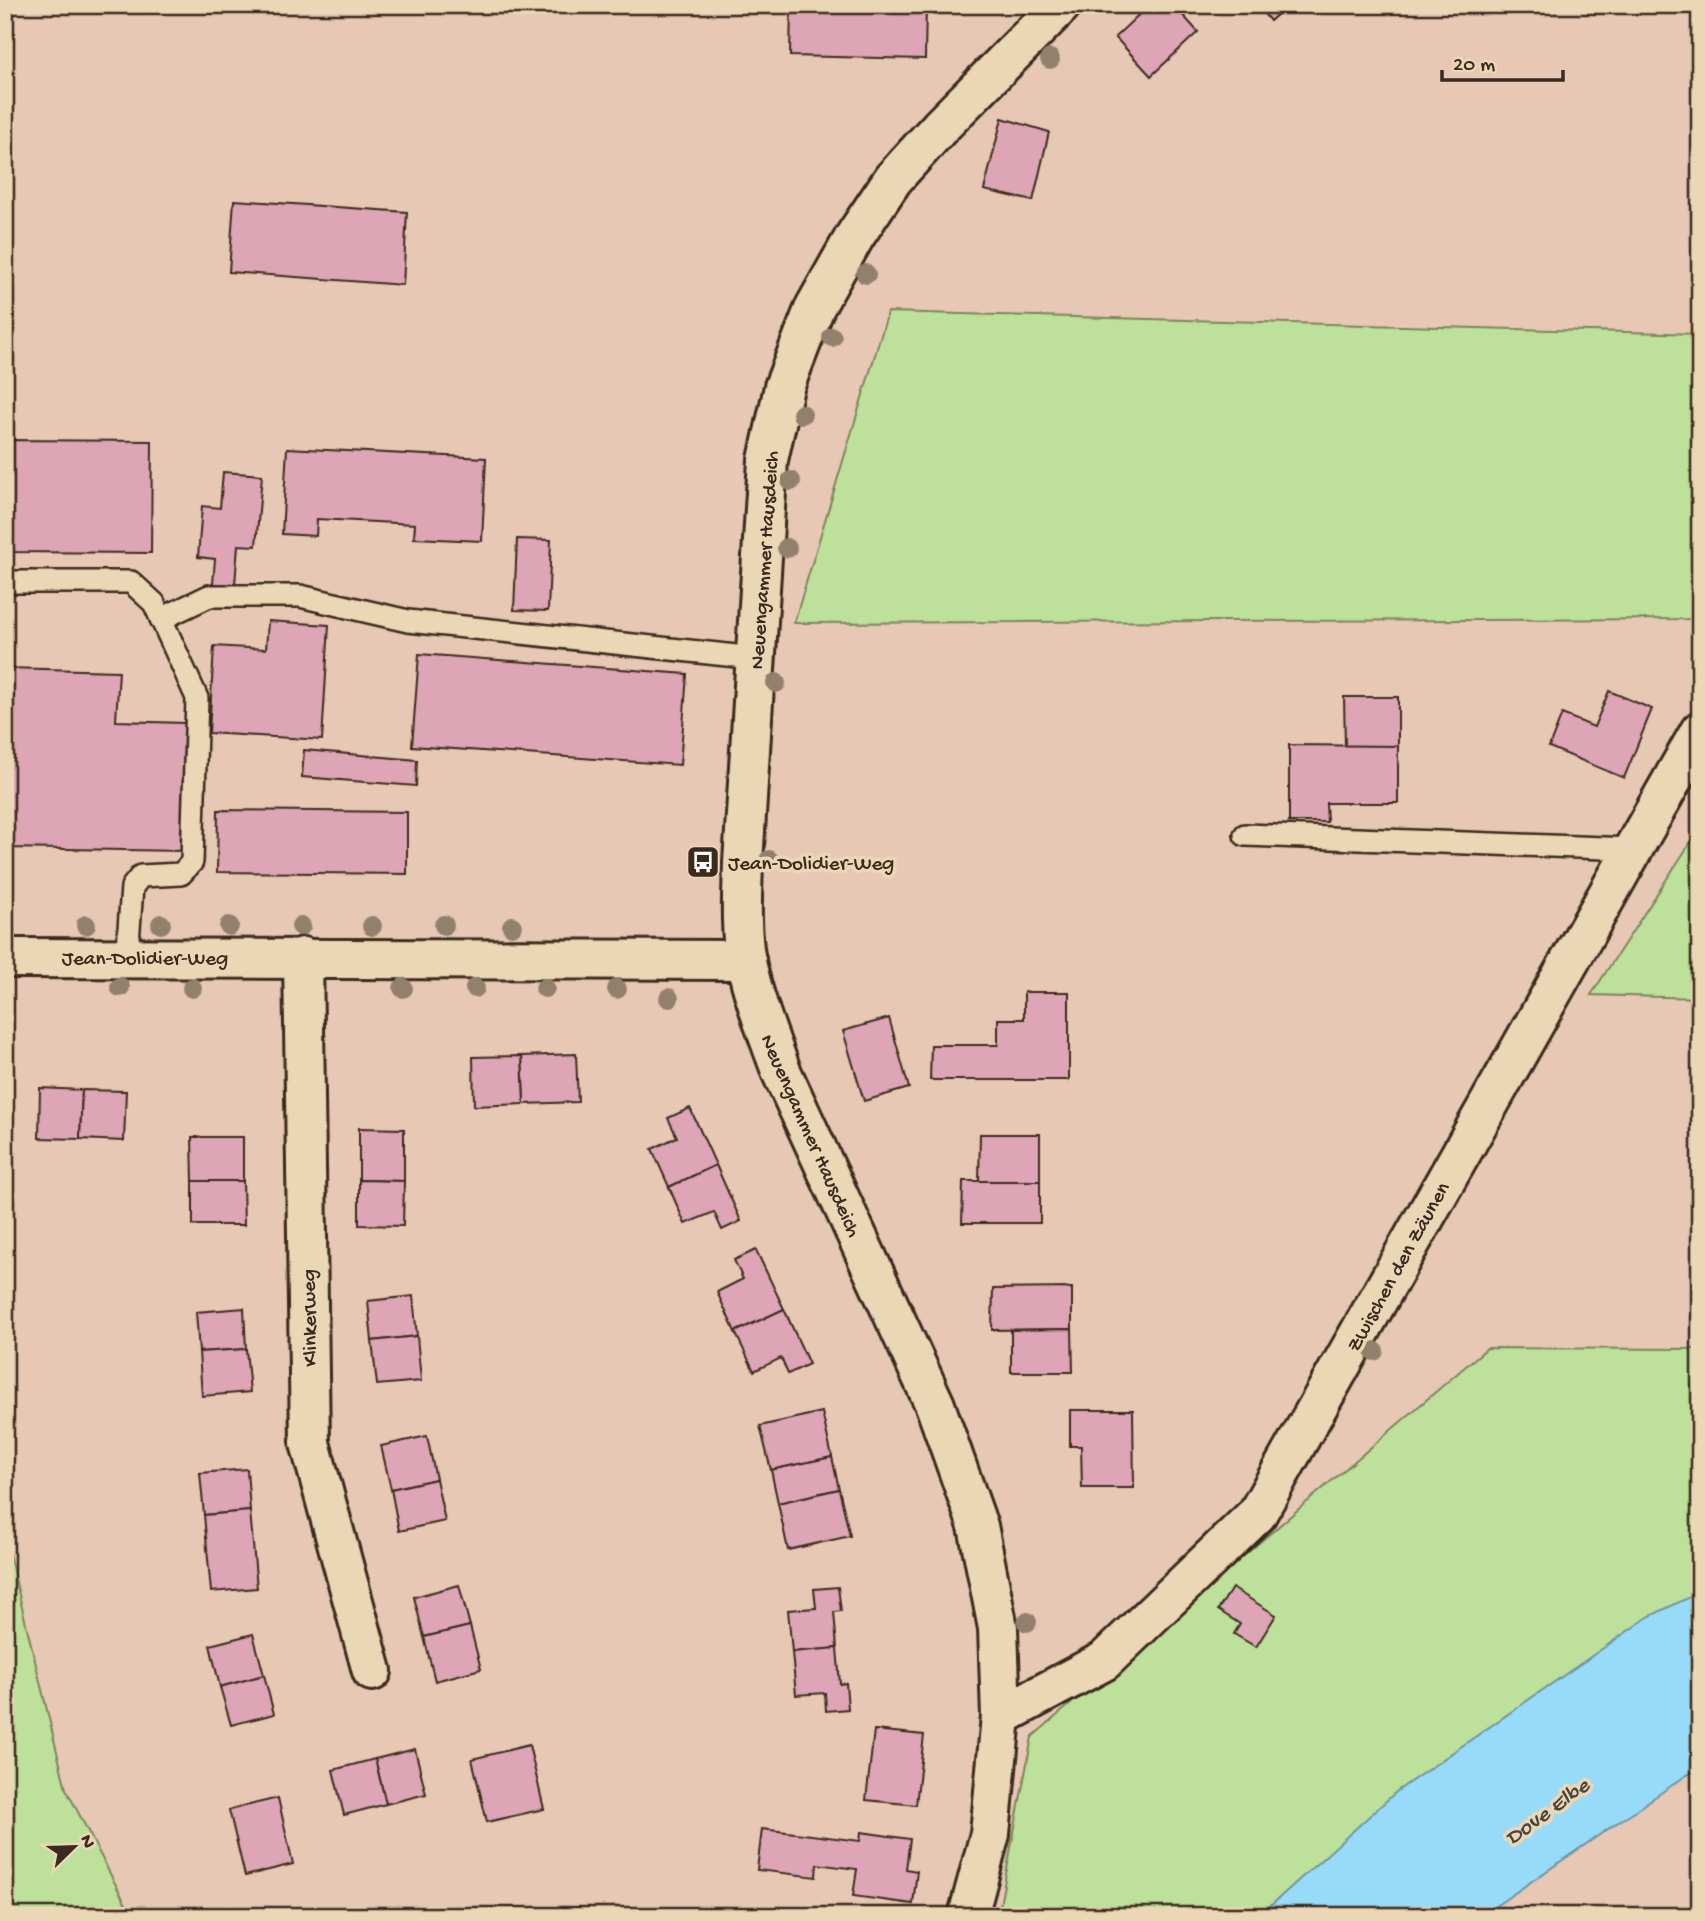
<svg xmlns="http://www.w3.org/2000/svg" width="1705" height="1921" font-family="'Gochi Hand',sans-serif">
<rect width="100%" height="100%" fill="#e7c8b5"/>
<filter id="ink" filterUnits="userSpaceOnUse"><feTurbulence type="fractalNoise" baseFrequency=".0143" numOctaves="2"/><feDisplacementMap in="SourceGraphic" scale="14" xChannelSelector="R" yChannelSelector="G"/><feConvolveMatrix kernelMatrix="1 2 1 2 8 2 1 2 1" color-interpolation-filters="sRGB"/></filter>
<g filter="url(#ink)">
<g fill="#bde09a" stroke="#7c855c" stroke-width="2">
<path d="M888,312L1700,334V619L794,623Z"/>
<path d="M1700,828V998L1591,995Z"/>
<path d="M1487,1348L1700,1349V1638L1282,1916H998L1032,1737Z"/>
<path d="M5,1537L66,1789L132,1916H5Z"/>
</g>
<path fill="#97dbf9" stroke="#7294a1" stroke-width="2" d="M1700,1592V1769L1687,1775L1481,1916H1259L1397,1791L1648,1617Z"/>
<g fill="#dda5b6" stroke="#3b2a1e" stroke-width="2">
<path d="M791,5H926L925,59L790,56Z"/>
<path d="M1149,5H1174L1198,32L1151,76L1115,37Z"/>
<path d="M1257,5H1288L1270,21Z"/>
<path d="M1002,118L1049,132L1033,201L984,190Z"/>
<path d="M234,200L407,212L403,285L229,272Z"/>
<path d="M5,440L152,441L151,553L5,552Z"/>
<path d="M287,448L486,458L482,541L414,538L415,524L317,519L316,536L282,534Z"/>
<path d="M223,472L262,475L256,546L238,545L235,585L213,584L215,559L198,557L202,506L220,508Z"/>
<path d="M517,539L551,540L548,611L514,610Z"/>
<path d="M268,621L329,625L322,740L209,733L214,646L266,649Z"/>
<path d="M419,654L687,674L680,765L412,746Z"/>
<path d="M5,668L119,671L116,721L186,723L184,851L5,848Z"/>
<path d="M1609,691L1652,709L1624,778L1549,747L1562,714L1594,727Z"/>
<path d="M1344,697H1398V746H1345Z"/>
<path d="M1289,745L1398,746V803H1326L1327,822H1289Z"/>
<path d="M304,750L417,760L416,786L302,777Z"/>
<path d="M218,810L407,812V874L217,872Z"/>
<path d="M1024,992H1069V1080H930L931,1045H998V1019H1024Z"/>
<path d="M889,1018L909,1088L864,1101L843,1031Z"/>
<path d="M576,1054L578,1102L524,1104L522,1056Z"/>
<path d="M522,1056L524,1104L474,1106L473,1057Z"/>
<path d="M40,1088L82,1090L80,1139L39,1138Z"/>
<path d="M82,1090L126,1091L124,1141L80,1139Z"/>
<path d="M690,1108L716,1165L669,1187L652,1149L677,1137L668,1118Z"/>
<path d="M359,1128L404,1129V1181L359,1180Z"/>
<path d="M980,1134H1040V1181H979Z"/>
<path d="M192,1137H243V1181H193Z"/>
<path d="M716,1165L741,1221L722,1230L714,1212L685,1224L669,1187Z"/>
<path d="M359,1180L404,1181L403,1226L359,1225Z"/>
<path d="M193,1181H243L244,1225H193Z"/>
<path d="M963,1181H1040V1223H962Z"/>
<path d="M756,1250L784,1309L735,1332L717,1292L743,1279L734,1260Z"/>
<path d="M1072,1288V1329L992,1330L993,1289Z"/>
<path d="M413,1296L417,1336L372,1341L368,1301Z"/>
<path d="M244,1308L246,1349L199,1352L196,1312Z"/>
<path d="M784,1309L809,1364L788,1374L781,1358L754,1371L735,1332Z"/>
<path d="M1072,1329L1073,1372H1011V1330Z"/>
<path d="M417,1336L421,1381L377,1385L372,1341Z"/>
<path d="M246,1349L250,1392L202,1396L199,1352Z"/>
<path d="M1070,1410H1133L1134,1488H1082L1081,1446H1070Z"/>
<path d="M822,1412L832,1457L771,1470L760,1426Z"/>
<path d="M427,1436L436,1479L391,1489L381,1446Z"/>
<path d="M832,1457L839,1489L778,1503L771,1470Z"/>
<path d="M247,1469L250,1511L204,1515L200,1473Z"/>
<path d="M436,1479L445,1521L399,1531L391,1489Z"/>
<path d="M839,1489L850,1536L788,1550L778,1503Z"/>
<path d="M250,1511L257,1588L211,1592L204,1515Z"/>
<path d="M459,1585L470,1626L424,1637L414,1597Z"/>
<path d="M838,1587L841,1611L834,1612L837,1648L792,1652L788,1610L816,1608L814,1589Z"/>
<path d="M1232,1588L1276,1615L1256,1647L1234,1634L1240,1624L1218,1610Z"/>
<path d="M470,1626L481,1669L435,1681L424,1637Z"/>
<path d="M253,1634L264,1675L220,1687L210,1645Z"/>
<path d="M837,1648L840,1684L846,1683L848,1709L826,1711L825,1693L796,1695L792,1652Z"/>
<path d="M264,1675L274,1714L231,1725L220,1687Z"/>
<path d="M874,1730L924,1735L916,1805L866,1800Z"/>
<path d="M529,1745L544,1809L487,1822L472,1759Z"/>
<path d="M415,1749L426,1794L386,1804L375,1759Z"/>
<path d="M375,1759L386,1804L344,1815L333,1770Z"/>
<path d="M278,1798L293,1864L245,1876L229,1810Z"/>
<path d="M762,1829L860,1841L861,1832L910,1839L906,1869L917,1871L913,1904L853,1896L857,1869L817,1864L816,1877L757,1870Z"/>
</g>
<g fill="none" stroke-linecap="round" stroke-linejoin="round">
<defs>
<g id="lane">
<path d="M5,582H131L154,603L197,698L192,862L181,874L141,876L132,887L127,957"/>
<path d="M161,619L209,596H300L408,621L755,658"/>
<path d="M1245,835L1632,849"/>
</g>
<g id="street">
<path d="M303,957L310,1443L372,1671"/>
<path d="M5,958L746,960"/>
<path d="M1001,1716L1104,1661L1257,1514L1700,731"/>
</g>
<path id="secondary" d="M968,1916L990,1834L1001,1716L998,1628L978,1526L935,1405L781,1071C768,1035 754,999 746,962C740,930 742,896 743,863L768,460L784,387L815,307L855,236L893,179L940,127L1061,5"/>
</defs>
<use href="#lane" stroke="#3b2a1e" stroke-width="26"/>
<use href="#street" stroke="#3b2a1e" stroke-width="44"/>
<use href="#secondary" stroke="#3b2a1e" stroke-width="44"/>
<use href="#lane" stroke="#ebd7b5" stroke-width="21"/>
<use href="#street" stroke="#ebd7b5" stroke-width="38"/>
<use href="#secondary" stroke="#ebd7b5" stroke-width="38"/>
</g>
<g fill="#93806c">
<circle cx="1050" cy="59" r="10"/>
<circle cx="866" cy="274" r="10"/>
<circle cx="832" cy="337" r="10"/>
<circle cx="802" cy="414" r="10"/>
<circle cx="791" cy="481" r="10"/>
<circle cx="787" cy="548" r="10"/>
<circle cx="776" cy="683" r="10"/>
<circle cx="769" cy="860" r="10"/>
<circle cx="161" cy="924" r="10"/>
<circle cx="86" cy="925" r="10"/>
<circle cx="444" cy="925" r="10"/>
<circle cx="229" cy="926" r="10"/>
<circle cx="301" cy="926" r="10"/>
<circle cx="372" cy="926" r="10"/>
<circle cx="512" cy="926" r="10"/>
<circle cx="120" cy="987" r="10"/>
<circle cx="192" cy="988" r="10"/>
<circle cx="403" cy="988" r="10"/>
<circle cx="475" cy="988" r="10"/>
<circle cx="545" cy="988" r="10"/>
<circle cx="617" cy="989" r="10"/>
<circle cx="669" cy="998" r="10"/>
<circle cx="1374" cy="1351" r="10"/>
<circle cx="1027" cy="1622" r="10"/>
</g>
</g>
<defs>
<symbol id="bus-square" viewBox="-11 -11 22 22"><rect x="-9" y="-9" width="18" height="18" rx="4" fill="#3b2a1e" stroke="#ebd7b5"/><path d="M-5-6H5V4H4V6H2V4H-2V6H-4V4H-5ZM-3.5-4V0h7V-4ZM-3.5 1.2v1.5H-2V1.2ZM2 1.2v1.5H3.5V1.2Z" fill="#fff"/></symbol>
</defs>
<g fill-rule="evenodd">
<use href="#bus-square" x="684" y="843" width="38" height="38"/>
</g>
<g text-anchor="middle" stroke-width="7" stroke-linejoin="round" paint-order="stroke">
<g font-size="21" fill="#3b2a1e" stroke="#ebd7b5">
<text transform="translate(763 560) rotate(-86)" y="7">Neuengammer Hausdeich</text>
<text x="145" y="964">Jean-Dolidier-Weg</text>
<text transform="translate(812 1135) rotate(66)" y="7">Neuengammer Hausdeich</text>
<text transform="translate(1397 1266) rotate(-61)" y="7">Zwischen den Zäunen</text>
<text transform="translate(308 1318) rotate(-91)" y="7">Klinkerweg</text>
</g>
<g font-size="21" fill="#3b2a1e" stroke="#ebd7b5" text-anchor="start">
<text x="728" y="869">Jean-Dolidier-Weg</text>
</g>
<g font-size="23" font-style="italic" fill="#49453f" stroke="#ebd7b5">
<text transform="translate(1546 1810) rotate(-36)" y="8">Dove Elbe</text>
</g>
</g>
<rect width="1705" height="1921" fill="none" stroke="#ebd7b5" stroke-width="28"/>
<rect x="14" y="14" width="1677" height="1893" fill="none" stroke="#3b2a1e" stroke-width="2.5" filter="url(#ink)"/>
<g transform="translate(74 1847) rotate(67)" stroke="#ebd7b5" stroke-width="5" paint-order="stroke">
<path d="M0-5L12 26L0 18L-12 26Z" fill="#3b2a1e"/>
<text y="-10" font-size="19" font-weight="bold" text-anchor="middle" fill="#3b2a1e">N</text>
</g>
<path d="M1442 70v10h121v-10" fill="none" stroke="#3b2a1e" stroke-width="3.5"/>
<text x="1453" y="70" font-size="21" fill="#3b2a1e" stroke="#ebd7b5" stroke-width="5" paint-order="stroke">20 m</text>
</svg>
